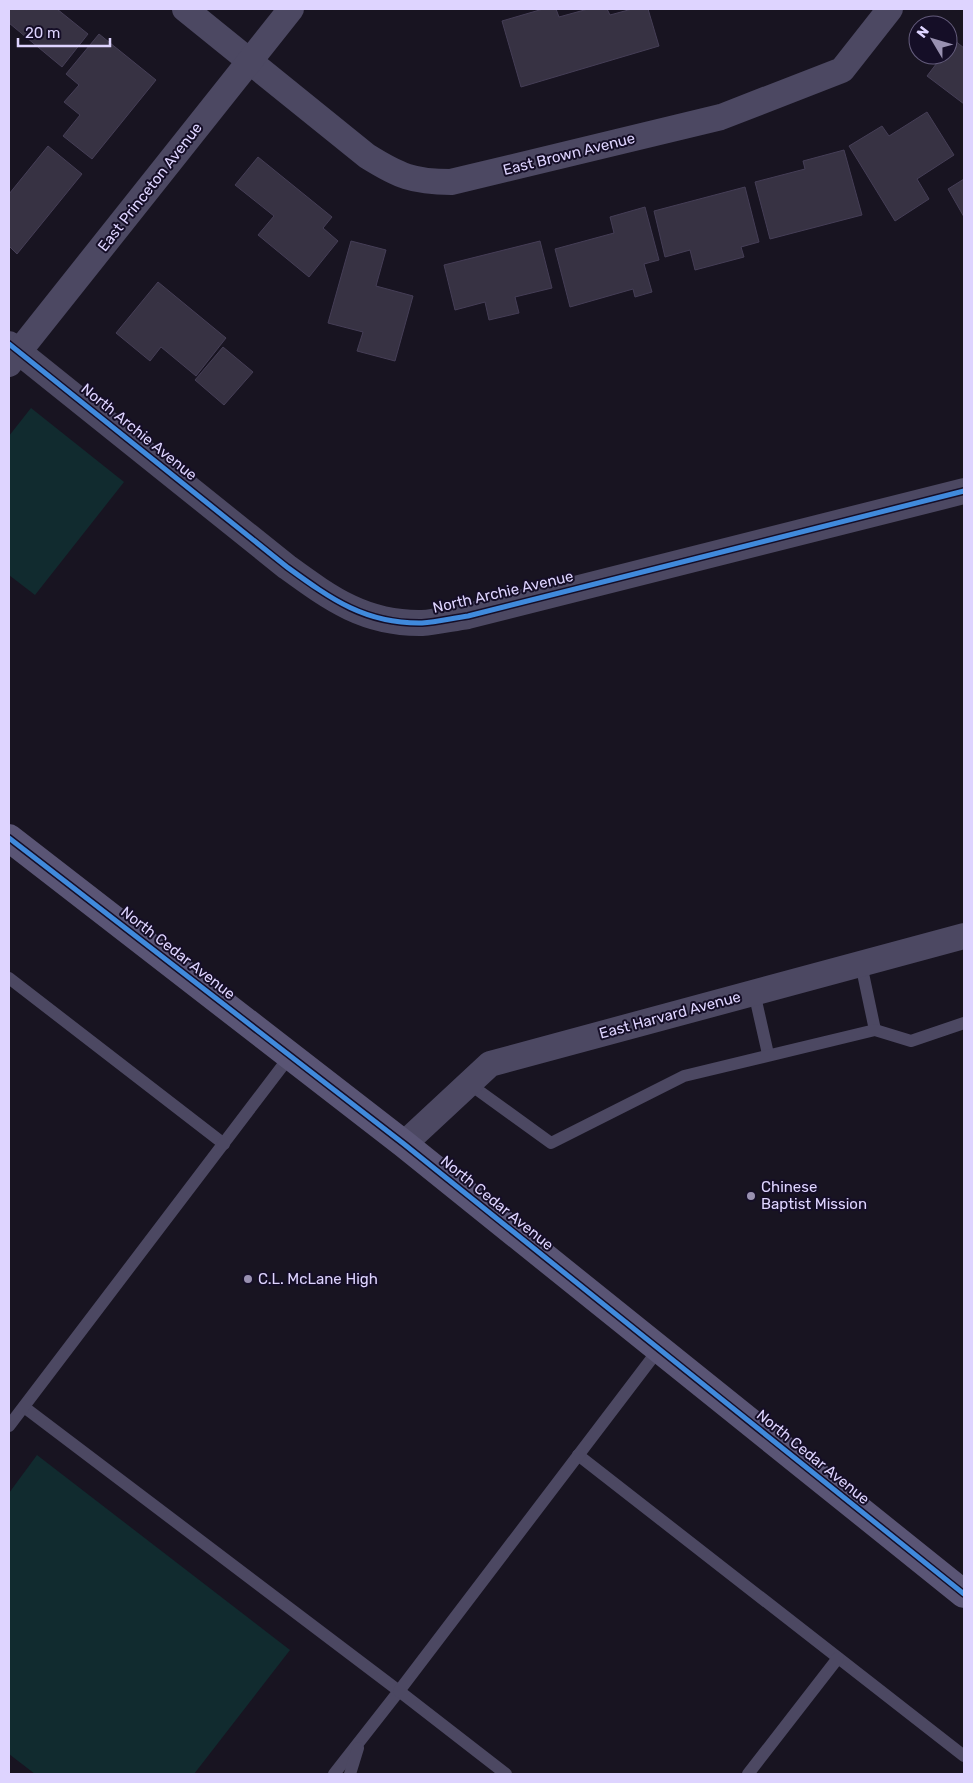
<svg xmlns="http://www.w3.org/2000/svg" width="973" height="1783" font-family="Rubik,sans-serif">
<rect width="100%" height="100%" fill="#181421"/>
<g fill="#112b2f">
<path d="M31,408L124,482L35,595L9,575V436Z"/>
<path d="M37,1455L290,1650L194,1774H35L9,1754V1493Z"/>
</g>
<g fill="#373243" stroke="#453e56">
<path d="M9,9H57L88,34L62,67L9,23Z"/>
<path d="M543,9H556L559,17L588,9H607L610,15L632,9H648L659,46L521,87L502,21Z"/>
<path d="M99,34L156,80L92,159L63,136L80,115L64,102L79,85L66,74Z"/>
<path d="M954,40L964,48V104L927,76L943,55H948V48Z"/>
<path d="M927,112L954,155L917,179L929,199L895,221L849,146L882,126L889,136Z"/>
<path d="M48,146L82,174L17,254L9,246V194Z"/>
<path d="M844,150L862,215L770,239L755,182L805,169L803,161Z"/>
<path d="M258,157L332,217L323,228L338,241L309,277L258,235L274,216L235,185Z"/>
<path d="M964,179V217L948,189Z"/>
<path d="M745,187L759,242L741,247L744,257L695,270L690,250L665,257L654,211Z"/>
<path d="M645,207L659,260L644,264L652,292L635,297L633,289L570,307L555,249L614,233L610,217Z"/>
<path d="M351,241L386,250L376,286L413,296L395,361L357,351L363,332L328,323Z"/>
<path d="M540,241L552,288L515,297L519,313L489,320L485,302L455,310L444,265Z"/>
<path d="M158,282L226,338L196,376L161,347L150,361L116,333Z"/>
<path d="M223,347L253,372L224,405L195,380Z"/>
</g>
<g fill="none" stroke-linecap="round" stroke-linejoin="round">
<g stroke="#4c4862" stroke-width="12">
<path d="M861,964L875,1030"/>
<path d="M9,978L224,1144"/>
<path d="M754,992L768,1054"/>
<path d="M468,1083L551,1143L684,1076L875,1030L911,1041L964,1023"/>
<path d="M24,1407L399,1691L334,1774"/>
<path d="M9,1426L290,1056"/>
<path d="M578,1455L964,1756"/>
<path d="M350,1774L358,1748"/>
<path d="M506,1774L399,1691L659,1349"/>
<path d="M748,1774L838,1658"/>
</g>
<g stroke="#4c4862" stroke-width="26">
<path d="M185,9L367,156C399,176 413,182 451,182L721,117L842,70L890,9"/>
<path d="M9,344L287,567C331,599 365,624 422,623C437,622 453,618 468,616L964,491"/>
<path d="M9,364L291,9"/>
<path d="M404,1144L490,1064L964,936"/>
</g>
<path stroke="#5a5575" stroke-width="28" d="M9,838L404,1144L964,1594"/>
<defs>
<g id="cycleway">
<path d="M9,344L287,567C331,599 365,624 422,623C437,622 453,618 468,616L964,491"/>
<path d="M9,838L404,1144L964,1594"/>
</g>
</defs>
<use href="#cycleway" stroke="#150e27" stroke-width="8"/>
<use href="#cycleway" stroke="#408adc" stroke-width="5"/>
</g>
<g fill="#9991b1" stroke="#150e27" stroke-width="2">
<circle cx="751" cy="1196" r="5"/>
<circle cx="248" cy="1279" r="5"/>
</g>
<g text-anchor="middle" stroke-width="4" stroke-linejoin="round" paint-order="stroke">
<g font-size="15" fill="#ded4ff" stroke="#150e27">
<text transform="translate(569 154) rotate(-14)" y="5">East Brown Avenue</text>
<text transform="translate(150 187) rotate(-52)" y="5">East Princeton Avenue</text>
<text transform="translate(139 432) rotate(39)" y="5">North Archie Avenue</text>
<text transform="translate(503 592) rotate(-13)" y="5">North Archie Avenue</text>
<text transform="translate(178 953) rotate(38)" y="5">North Cedar Avenue</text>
<text transform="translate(670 1015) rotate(-15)" y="5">East Harvard Avenue</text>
<text transform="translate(497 1203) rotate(39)" y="5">North Cedar Avenue</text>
<text transform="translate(813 1457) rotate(39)" y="5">North Cedar Avenue</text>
</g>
<g font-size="15" fill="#ded4ff" stroke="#150e27" text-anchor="start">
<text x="761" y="1192">Chinese<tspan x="761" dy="17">Baptist Mission</tspan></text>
<text x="258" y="1284">C.L. McLane High</text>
</g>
</g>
<rect width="973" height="1783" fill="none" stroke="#ded4ff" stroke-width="20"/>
<g transform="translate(933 40) rotate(308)"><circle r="24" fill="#150e27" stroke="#655d7d"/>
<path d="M0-4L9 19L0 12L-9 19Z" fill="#9991b1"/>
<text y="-8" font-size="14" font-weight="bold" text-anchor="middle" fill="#ded4ff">N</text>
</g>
<path d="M18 38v8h92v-8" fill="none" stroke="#ded4ff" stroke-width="2.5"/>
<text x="25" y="38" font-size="15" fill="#ded4ff" stroke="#150e27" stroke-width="4" paint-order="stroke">20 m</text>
</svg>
